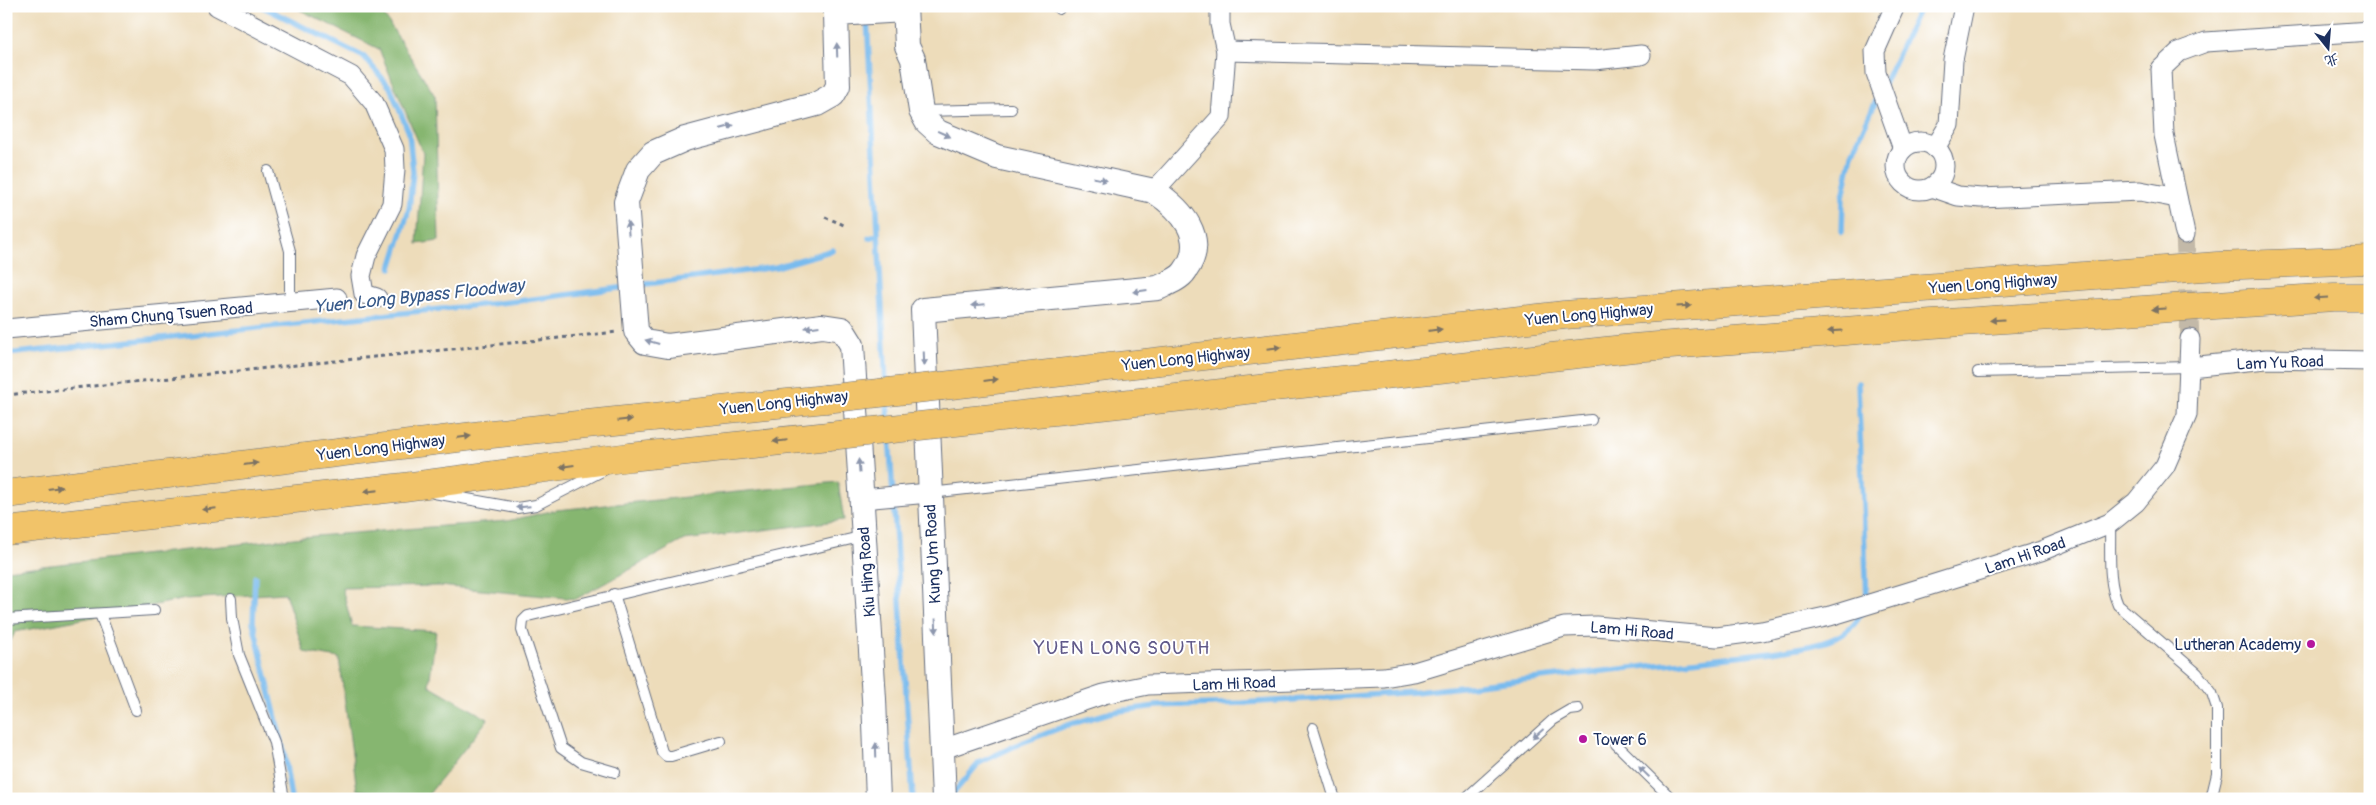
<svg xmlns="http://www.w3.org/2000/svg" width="2376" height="805" font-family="Pangolin,'LXGW WenKai TC',sans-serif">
<rect width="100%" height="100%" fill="#fff"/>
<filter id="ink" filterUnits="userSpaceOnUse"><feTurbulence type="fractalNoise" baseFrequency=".02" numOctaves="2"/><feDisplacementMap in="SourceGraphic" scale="10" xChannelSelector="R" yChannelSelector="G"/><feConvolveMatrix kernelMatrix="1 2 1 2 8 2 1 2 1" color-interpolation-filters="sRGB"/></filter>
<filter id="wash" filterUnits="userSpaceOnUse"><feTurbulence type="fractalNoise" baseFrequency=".0096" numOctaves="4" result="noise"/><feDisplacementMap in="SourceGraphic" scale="20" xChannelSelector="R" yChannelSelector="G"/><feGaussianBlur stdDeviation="1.12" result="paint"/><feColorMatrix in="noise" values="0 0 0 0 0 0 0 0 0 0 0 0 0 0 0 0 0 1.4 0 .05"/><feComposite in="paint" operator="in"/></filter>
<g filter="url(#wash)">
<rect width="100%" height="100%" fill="#eddcba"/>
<g fill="#86b670" stroke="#507267">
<path d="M292,6L379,7L435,96L439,241L417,244L423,153L379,49Z"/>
<path d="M838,482L844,520L684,540L576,599L439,586L342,588L352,626L436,631L429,685L488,719L425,799L357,790L339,658L304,652L285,593L186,599L15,632L6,650V570L303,537L507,521L556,510Z"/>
</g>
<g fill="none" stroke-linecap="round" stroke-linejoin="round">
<g stroke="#79bbee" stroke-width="5.5">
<path d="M261,6L364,57L390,87L409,133L413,172L409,209L391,268"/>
<path d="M867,18L886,386"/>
<path d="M1884,84L1920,6"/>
<path d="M1842,232L1843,197L1852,154L1879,94"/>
<path d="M869,238L878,235"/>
<path d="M639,285L776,267L833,250"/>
<path d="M6,354L518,301L627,287"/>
<path d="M1858,383L1867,600"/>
<path d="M887,400L888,421"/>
<path d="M889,435L913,799"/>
<path d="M255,577L253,622L284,752L291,799"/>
<path d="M951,796L979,763L1021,743L1068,725L1112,712L1156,706L1243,703L1416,692L1772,652C1802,647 1849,645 1862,611"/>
</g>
</g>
</g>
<g filter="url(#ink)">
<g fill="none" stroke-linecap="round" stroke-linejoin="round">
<path stroke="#c3b9a8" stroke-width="19" stroke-dasharray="19 9" stroke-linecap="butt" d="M2185,234L2190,339"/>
<defs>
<g id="service">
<path d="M1058,6L1059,9"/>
<path d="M922,111L1011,109"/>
<path d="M268,171L290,251V303"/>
<path d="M1978,372L2190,367"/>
<path d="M434,493L517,508L536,505L604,470"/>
<path d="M930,493L1591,420"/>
<path d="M2110,523C2111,550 2107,580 2118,605L2197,673L2212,693L2217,708V774L2211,799"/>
<path d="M614,594L662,752L666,756H671L721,741"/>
<path d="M231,599L232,618L239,655L274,742L284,799"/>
<path d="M100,614L136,710"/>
<path d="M6,619L154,610"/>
<path d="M1313,728L1335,799"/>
<path d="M1616,744L1672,799"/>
<path d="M615,772L581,762L561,748L522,630L523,621L528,616L864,536"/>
<path d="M1465,799L1553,720L1570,710L1578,709"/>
</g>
<g id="minor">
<path d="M217,6L351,76L374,103L394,149L395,169L392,204L366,256L361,276L364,294L377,298"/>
<path d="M1895,6L1875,51L1876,73L1903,149"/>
<path d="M1226,51L1594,60L1641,55"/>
<circle cx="1920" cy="166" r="24"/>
<path d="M1935,148L1949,125L1953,60L1964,6"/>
<path d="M1932,187L1958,196L1981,198L2140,191L2177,198"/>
<path d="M1154,191L1221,117L1226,51L1220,24V6"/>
<path d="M2185,234L2164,135L2161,69L2179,52L2206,42L2370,31"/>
<path d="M6,329L337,298"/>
<path d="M2190,367L2266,359L2370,361"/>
<path d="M862,499L929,493"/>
<path d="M943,749L1104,694L1148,685L1384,677L1414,672L1564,627L1596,626L1717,637L1762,631L1830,616L1902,594L2041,551L2110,523L2136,502L2165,466L2187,415L2190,339"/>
</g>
<g id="tertiary">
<path d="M905,6L907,46L913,59L921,111L927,122L938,132L997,157L1154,191C1181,209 1209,238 1185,271C1180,279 1166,284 1158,288L923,310L944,799"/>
<path d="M878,799L874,699L852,345L842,329L822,326L668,346L645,342L636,331L626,202L638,170L653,153L685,139L817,104L833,95L838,86L836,14L905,10"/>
</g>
<g id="motorway">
<path d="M942,386L1564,315L2217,266L2370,260"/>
<path d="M946,423L1633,348L1932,324L2334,297H2370"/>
<path d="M6,494L482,435L825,399"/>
<path d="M6,531L404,487L630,457L829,436"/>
</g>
</defs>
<use href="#service" stroke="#646c7e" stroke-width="12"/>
<use href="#minor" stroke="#646c7e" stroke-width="21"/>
<use href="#tertiary" stroke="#646c7e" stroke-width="26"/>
<use href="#motorway" stroke="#646c7e" stroke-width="29"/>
<g stroke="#646c7e" stroke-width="3" stroke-dasharray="4 4" stroke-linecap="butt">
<path d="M825,217L844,225"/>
<path d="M6,395L617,332"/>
</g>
<use href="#service" stroke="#fff" stroke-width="10"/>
<use href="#minor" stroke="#fff" stroke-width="19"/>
<use href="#tertiary" stroke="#fff" stroke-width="24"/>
<use href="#motorway" stroke="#f1c369" stroke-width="28"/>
<defs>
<g id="motorway-bridge">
<path d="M825,399L942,386"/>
<path d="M829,436L946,423"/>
</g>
</defs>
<use href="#motorway-bridge" stroke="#646c7e" stroke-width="29" stroke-linecap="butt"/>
<use href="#motorway-bridge" stroke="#f1c369" stroke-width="28"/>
</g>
<defs><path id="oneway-solid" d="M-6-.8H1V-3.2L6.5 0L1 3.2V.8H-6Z" transform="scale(1.25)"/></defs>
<g fill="#8d97ae">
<use href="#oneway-solid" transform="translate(837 50) rotate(-92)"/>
<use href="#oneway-solid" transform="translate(727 127) rotate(-15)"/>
<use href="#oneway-solid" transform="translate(944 134) rotate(24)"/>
<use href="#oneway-solid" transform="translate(1100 179) rotate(12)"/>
<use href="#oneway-solid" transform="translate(628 228) rotate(-95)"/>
<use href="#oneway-solid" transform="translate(1140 291) rotate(173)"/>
<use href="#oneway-solid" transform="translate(978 305) rotate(175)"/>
<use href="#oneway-solid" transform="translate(812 327) rotate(173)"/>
<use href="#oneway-solid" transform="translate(652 342) rotate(-164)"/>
<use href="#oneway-solid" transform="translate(924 359) rotate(88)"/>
<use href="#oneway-solid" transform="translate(859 466) rotate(-94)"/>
<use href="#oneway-solid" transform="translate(523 507) rotate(175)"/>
<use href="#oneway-solid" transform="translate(936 626) rotate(87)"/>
<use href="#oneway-solid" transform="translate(1538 734) rotate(138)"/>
<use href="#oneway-solid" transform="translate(876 750) rotate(-92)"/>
<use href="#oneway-solid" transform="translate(1644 772) rotate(-136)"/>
</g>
<g fill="#7b7263">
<use href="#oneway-solid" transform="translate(2321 298) rotate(176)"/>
<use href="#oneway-solid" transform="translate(1684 306) rotate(-4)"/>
<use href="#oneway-solid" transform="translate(2159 309) rotate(176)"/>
<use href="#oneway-solid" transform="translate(1997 320) rotate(177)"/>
<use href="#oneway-solid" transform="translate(1435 330) rotate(-7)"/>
<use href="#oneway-solid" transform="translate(1835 331) rotate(176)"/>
<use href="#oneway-solid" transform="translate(1274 348) rotate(-6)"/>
<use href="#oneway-solid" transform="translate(991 380) rotate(-7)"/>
<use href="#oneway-solid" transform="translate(625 420) rotate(-6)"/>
<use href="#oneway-solid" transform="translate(464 437) rotate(-7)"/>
<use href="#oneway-solid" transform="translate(780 441) rotate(174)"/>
<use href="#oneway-solid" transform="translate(251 464) rotate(-7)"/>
<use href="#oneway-solid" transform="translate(567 466) rotate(172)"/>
<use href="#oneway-solid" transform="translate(55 488) rotate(-7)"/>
<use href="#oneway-solid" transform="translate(371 491) rotate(174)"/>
<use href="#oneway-solid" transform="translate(209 509) rotate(174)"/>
</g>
</g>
<g fill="#b5179e" stroke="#fff" stroke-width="2">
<circle cx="2311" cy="644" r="5"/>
<circle cx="1583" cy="739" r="5"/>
</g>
<g text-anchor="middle" stroke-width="4" stroke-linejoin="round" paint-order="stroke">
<g font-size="16" fill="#1b2f5e" stroke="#fff">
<text transform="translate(1993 283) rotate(-4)" y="6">Yuen Long Highway</text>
<text transform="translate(171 314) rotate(-5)" y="6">Sham Chung Tsuen Road</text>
<text transform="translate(1589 314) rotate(-5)" y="6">Yuen Long Highway</text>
<text transform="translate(1186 358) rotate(-6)" y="6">Yuen Long Highway</text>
<text transform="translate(2280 362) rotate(-2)" y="6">Lam Yu Road</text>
<text transform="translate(784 402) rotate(-6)" y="6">Yuen Long Highway</text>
<text transform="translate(381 447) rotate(-7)" y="6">Yuen Long Highway</text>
<text transform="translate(932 554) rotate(-93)" y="6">Kung Um Road</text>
<text transform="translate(2025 555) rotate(-19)" y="6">Lam Hi Road</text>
<text transform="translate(866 572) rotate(-94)" y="6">Kiu Hing Road</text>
<text transform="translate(1632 630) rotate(5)" y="6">Lam Hi Road</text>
<text transform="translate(1234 683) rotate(-2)" y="6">Lam Hi Road</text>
</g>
<g font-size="16" fill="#1b2f5e" stroke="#fff" text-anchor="end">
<text x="2301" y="650">Lutheran Academy</text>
<text x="1593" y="745" text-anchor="start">Tower 6</text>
</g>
<g font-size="18" font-style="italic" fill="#375989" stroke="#fff">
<text transform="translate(419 296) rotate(-6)" y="6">Yuen Long Bypass Floodway</text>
</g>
<g font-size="19" letter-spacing="1" fill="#605989" stroke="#fff">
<text x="1122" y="654">YUEN LONG SOUTH</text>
</g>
</g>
<rect width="2376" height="805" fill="none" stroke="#fff" stroke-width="25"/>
<g transform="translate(2328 48) rotate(163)" stroke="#ffffff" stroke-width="4" paint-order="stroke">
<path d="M0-4L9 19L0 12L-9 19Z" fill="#1b2f5e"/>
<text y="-8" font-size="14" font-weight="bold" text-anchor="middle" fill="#1b2f5e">北</text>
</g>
</svg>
